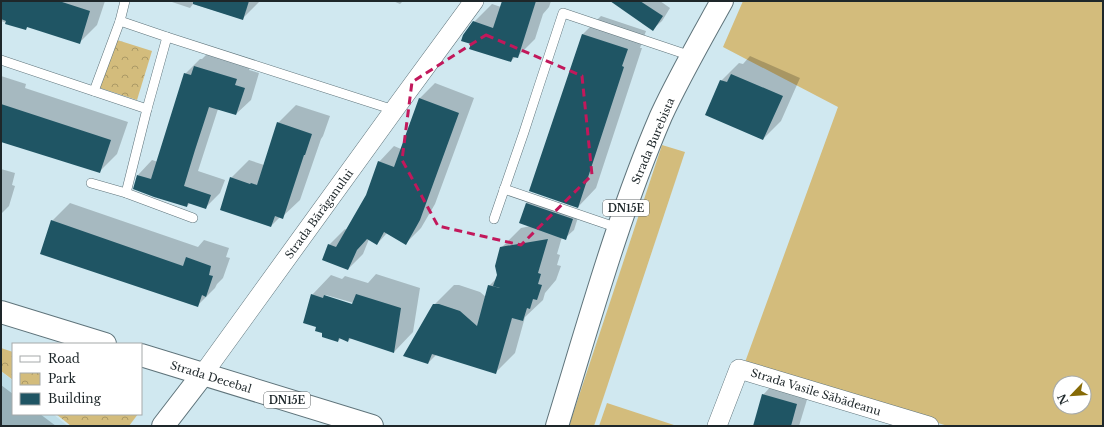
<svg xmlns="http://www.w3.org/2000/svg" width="1104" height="427" font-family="'Libre Baskerville',serif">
<defs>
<pattern id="park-crowns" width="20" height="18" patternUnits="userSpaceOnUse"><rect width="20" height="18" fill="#d3bc7c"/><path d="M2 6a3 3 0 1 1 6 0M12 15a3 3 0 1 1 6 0" fill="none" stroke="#ab9966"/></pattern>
</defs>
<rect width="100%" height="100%" fill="#d0e8f0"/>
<path fill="#bddde7" d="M1,371L13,381V414H53L68,426H1Z"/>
<g fill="#d3bc7c" fill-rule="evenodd">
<path d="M743,1H1103V426H948L744,365L838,107L723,47ZM1060,383H1084V407H1060Z"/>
<path d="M662,145L685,152L594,426H569Z"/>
<path d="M607,403L677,426H599Z"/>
</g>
<g fill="url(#park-crowns)">
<path d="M114,39L152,51L137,100L100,88Z"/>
<path d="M1,348L13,352V380L1,371Z"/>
<path d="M56,414H138L129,426H71Z"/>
</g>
<g fill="#0003" fill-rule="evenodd">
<path d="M1,1H105L97,25L79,43L28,26L25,29L1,21Z"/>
<path d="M169,1H260L242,19L193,4L190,8Z"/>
<path d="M393,1H403L400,4Z"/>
<path d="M503,1H551L549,7L543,14L535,39L517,57L516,56L511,61L472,43L474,22L492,4L501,7Z"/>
<path d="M611,1H660L670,8L662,21L653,29Z"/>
<path d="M601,16L646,31L640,48H642L596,188L578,207L531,191L583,34Z"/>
<path d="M209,52L251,64L249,70L259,73L251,100L236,114L218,109L198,171L225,180L220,193L205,208L190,203L187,206L138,175L152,160L158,162L185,74L200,59H202Z"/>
<path d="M750,56L800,78L781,121L763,139L721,81L739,63L743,64Z"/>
<path d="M1,76L26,84L25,88L128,122L117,154L99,172L1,140Z"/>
<path d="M435,83L474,98L435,204L421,228L406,243L387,233L377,244L369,239L363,254L348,269L329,245L345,229L347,230L367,195L379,162L394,146L401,149L420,98Z"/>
<path d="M296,105L330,116L323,136L321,139L300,200L282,217H280L271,226L231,178L249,160L264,165L278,123Z"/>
<path d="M1,169L15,173L12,185L15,186L9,206L1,214Z"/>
<path d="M535,195L580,211L574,230L565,238L562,237L557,254L560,255L557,265L561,266L556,280L545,293L543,300L525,317L515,353L495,373L437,354L428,363L434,305L454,285H459L480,292L486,297L489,286L497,278L501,248L521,228L531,226L526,203Z"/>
<path d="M70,203L198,247L204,240L229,248L226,257L230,258L223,278L217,284L215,288L197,306L52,221Z"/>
<path d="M376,274L420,288L413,332L394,352L351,338L348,341L341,338L338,341L324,333L317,327L312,295L331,275L342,279L345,276L368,283ZM326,295L357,304L356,306L324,296Z"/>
<path d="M774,383L809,393L799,426H754L763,395Z"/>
<path d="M1,385L13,394V414H40L56,426H1Z"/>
</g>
<g fill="#1f5564">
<path d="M1,1H59L90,11L80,44L27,27L26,30L5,24L6,21L1,19Z"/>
<path d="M193,1H249L243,20L193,4Z"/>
<path d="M502,1H536L518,58L513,57L511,62L469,49L471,44L461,41L463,35L473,21L493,28Z"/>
<path d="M610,1H640L663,16L653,31Z"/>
<path d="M582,34L628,49L622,66L624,67L578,208L529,191Z"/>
<path d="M194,66L237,79L235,85L245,88L236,115L209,107L195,150L184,186L211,195L206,209L188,203L187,207L154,197L133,189L137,175L151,179L184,73L191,75Z"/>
<path d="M731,74L783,96L763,140L705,115L720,80L727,82Z"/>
<path d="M419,98L459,113L420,220L406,245L384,232L377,245L367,239L357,250L348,270L322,260L328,244L336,247L366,195L378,161L394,167Z"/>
<path d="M1,104L111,140L100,173L1,142Z"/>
<path d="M277,122L312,134L305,155H304L283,219L275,216L271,227L220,210L230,177L250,184L251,183L257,185Z"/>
<path d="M526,203L573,219L566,240L519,223Z"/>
<path d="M51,220L183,266L186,257L211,266L209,275L213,276L206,297L202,295L198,307L40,254Z"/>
<path d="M548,239L538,273L541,274L538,284L542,285L537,300L533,299L530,309L527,308L523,321L512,318L496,374L432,354L428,364L403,356L433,304H439L460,311L477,326L488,285L500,288L493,286L497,275L495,266L500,247Z"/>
<path d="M311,294L323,298L324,295L352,304L356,294L401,308L394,353L349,338L348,342L339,338L338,342L322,337V333L315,331L316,327L303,323Z"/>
<path d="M762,394L797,404L791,426H753Z"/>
</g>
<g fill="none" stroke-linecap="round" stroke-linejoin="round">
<defs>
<g id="lane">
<path d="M120,21L167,37L394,110"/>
<path d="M1,60L147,109"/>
<path d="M94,91L120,21L125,1"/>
<path d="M91,183L126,193L193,218"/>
<path d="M504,189L618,228"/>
<path d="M126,193L147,109L167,37"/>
<path d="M494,219L524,132L537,92L563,13L691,56"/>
</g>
<g id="street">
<path d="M203,374L394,110L474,1"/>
<path d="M717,426L739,369L929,426"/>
</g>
<path id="secondary" d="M163,426L203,374"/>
<g id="primary">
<path d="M1,312L105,344"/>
<path d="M141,355L372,426"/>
<path d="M557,426C589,322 618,216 661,116C679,77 701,39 722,1"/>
</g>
</defs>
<use href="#lane" stroke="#5f747b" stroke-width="10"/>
<use href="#street" stroke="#5f747b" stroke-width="20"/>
<use href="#secondary" stroke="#5f747b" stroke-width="24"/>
<use href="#primary" stroke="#5f747b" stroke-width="24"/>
<use href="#lane" stroke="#fff" stroke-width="9"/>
<use href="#street" stroke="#fff" stroke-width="19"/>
<use href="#secondary" stroke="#fff" stroke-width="22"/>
<use href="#primary" stroke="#fff" stroke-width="22"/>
</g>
<path fill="none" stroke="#c2185b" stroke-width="3" stroke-dasharray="8 5" stroke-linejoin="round" d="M486,35L582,76L592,175L521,245L438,226L402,160L412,82Z"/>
<g text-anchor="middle" stroke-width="4" stroke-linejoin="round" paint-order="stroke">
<g fill="#fff" stroke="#62686a" stroke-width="1">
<rect x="603" y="200" width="46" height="16" rx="3"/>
<rect x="264" y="392" width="46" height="16" rx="3"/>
</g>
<g font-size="10" font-weight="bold" fill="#1e272a">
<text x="626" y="212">DN15E</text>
<text x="287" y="404">DN15E</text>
</g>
<g font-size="11" fill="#1e272a" stroke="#fff">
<text transform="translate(653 141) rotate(-67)" y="4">Strada Burebista</text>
<text transform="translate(319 214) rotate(-54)" y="4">Strada Bărăganului</text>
<text transform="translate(211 377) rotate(17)" y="4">Strada Decebal</text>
<text transform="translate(816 392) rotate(17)" y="4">Strada Vasile Săbădeanu</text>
</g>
</g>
<rect width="1104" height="427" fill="none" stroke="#1e272a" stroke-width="4"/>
<rect x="12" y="343" width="130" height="72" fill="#ffffff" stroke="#a5a9aa"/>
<rect x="20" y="356" width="20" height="6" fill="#ffffff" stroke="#a5a9aa"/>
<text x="48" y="363" font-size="12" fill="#1e272a">Road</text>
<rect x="20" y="373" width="20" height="12" fill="url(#park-crowns)" stroke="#a5a9aa"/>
<text x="48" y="383" font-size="12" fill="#1e272a">Park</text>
<rect x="20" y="393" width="20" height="12" fill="#1f5564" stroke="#a5a9aa"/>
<text x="48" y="403" font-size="12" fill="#1e272a">Building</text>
<g transform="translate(1072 395) rotate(245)"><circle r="19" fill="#ffffff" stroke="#a5a9aa"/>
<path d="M0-3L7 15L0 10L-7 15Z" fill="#866a06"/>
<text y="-6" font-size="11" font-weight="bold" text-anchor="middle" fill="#1e272a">N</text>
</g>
</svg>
